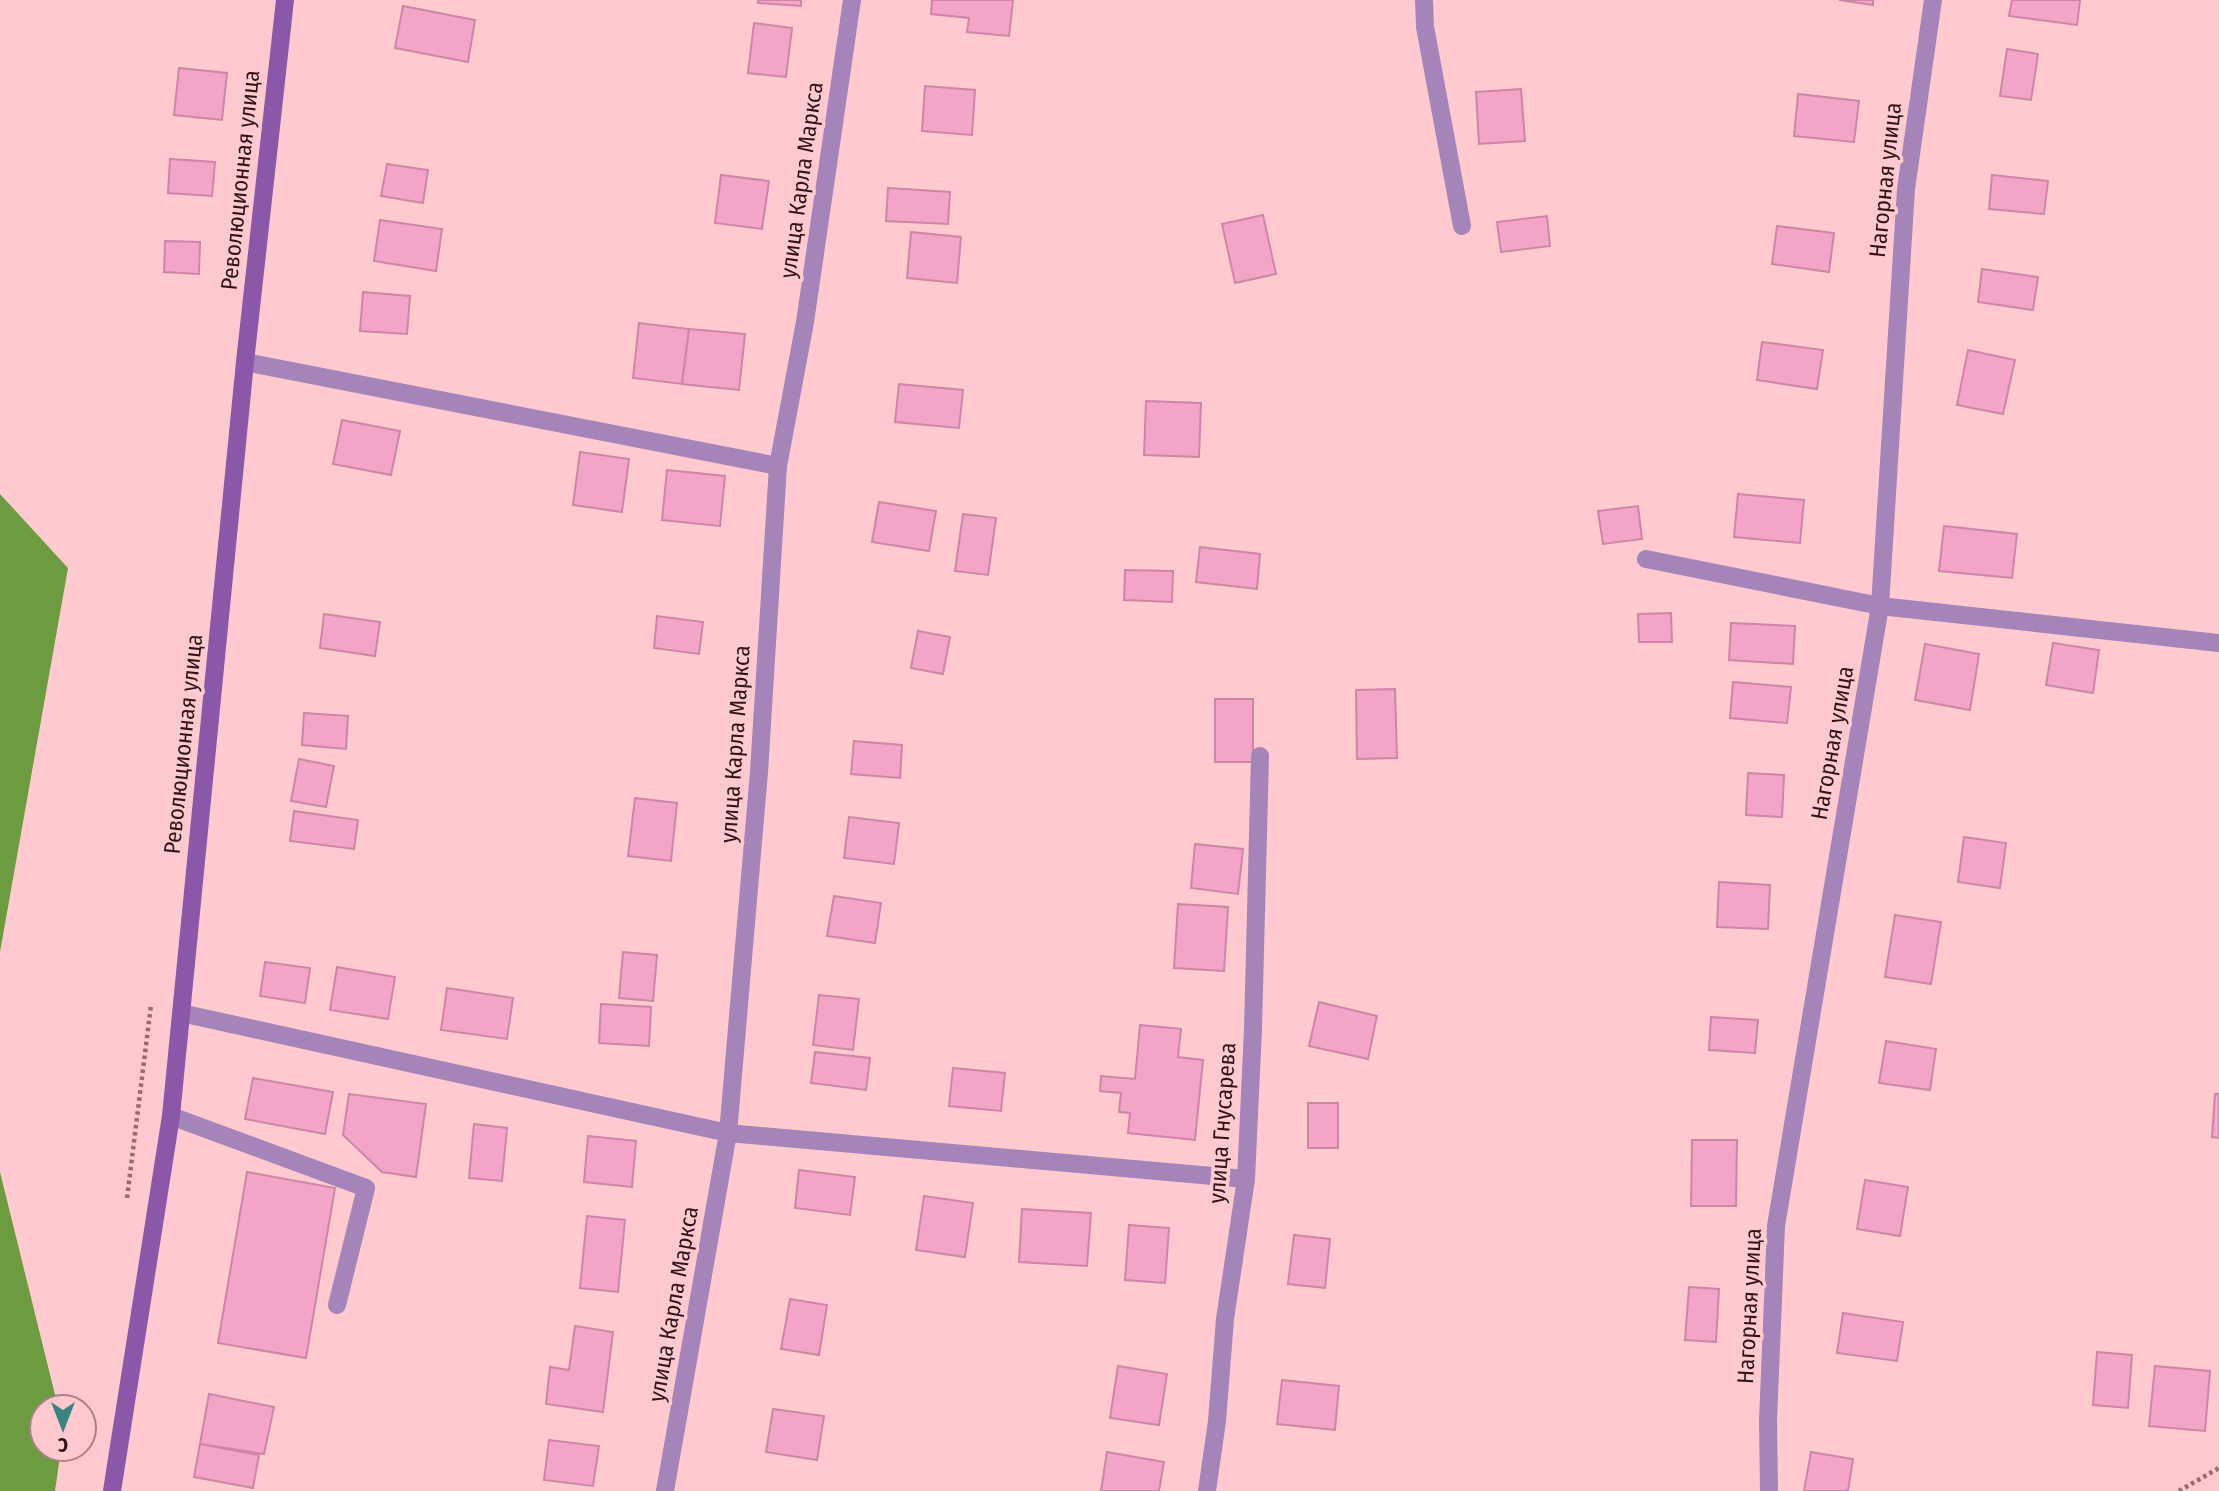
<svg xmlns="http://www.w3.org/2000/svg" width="2219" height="1491" font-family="'Fira Sans Condensed',sans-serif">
<rect width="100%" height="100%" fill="#fecacf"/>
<g fill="#6c9c3f">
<path d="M0,494L68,568L0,952Z"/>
<path d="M0,1172L58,1407H42V1449H61L55,1491H0Z"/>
</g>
<g fill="#f2a5c6" stroke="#cf85a5" stroke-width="2">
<path d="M758,0H801V6L758,3Z"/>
<path d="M932,0H1013L1009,36L967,32L969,18L931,14Z"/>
<path d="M1839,0H1873V5Z"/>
<path d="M2012,0H2080L2077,25L2009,16Z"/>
<path d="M403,6L475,20L468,62L395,48Z"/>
<path d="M754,23L792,28L786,77L748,73Z"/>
<path d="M2007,49L2038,54L2031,100L2000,96Z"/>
<path d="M179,68L227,73L222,120L174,115Z"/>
<path d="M925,86L975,90L972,135L922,131Z"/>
<path d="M1521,89L1525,141L1479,144L1476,92Z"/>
<path d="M1798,94L1859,101L1854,142L1794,136Z"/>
<path d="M170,159L215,162L212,196L168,193Z"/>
<path d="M387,164L428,170L423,203L381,196Z"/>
<path d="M721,175L769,181L762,229L715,223Z"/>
<path d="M1992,175L2048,181L2044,214L1989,209Z"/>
<path d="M888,188L950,192L948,224L886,221Z"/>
<path d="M1263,215L1276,274L1235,283L1222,224Z"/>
<path d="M1547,216L1550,246L1501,252L1497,222Z"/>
<path d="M380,220L442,229L436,271L374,261Z"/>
<path d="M1777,226L1834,233L1829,272L1772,264Z"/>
<path d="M911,232L961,237L957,283L907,278Z"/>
<path d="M165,241L200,242L199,274L164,272Z"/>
<path d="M1982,269L2038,277L2033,310L1978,302Z"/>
<path d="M363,292L410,296L407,334L360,331Z"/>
<path d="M639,323L689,329L682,384L633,378Z"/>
<path d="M689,329L745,334L739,390L682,384Z"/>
<path d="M1762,342L1823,350L1817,389L1757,380Z"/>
<path d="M1968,350L2015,360L2003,414L1957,405Z"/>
<path d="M899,384L963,390L959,428L895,422Z"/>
<path d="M1146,401L1201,403L1199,457L1144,455Z"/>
<path d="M342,420L400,431L391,475L333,464Z"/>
<path d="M580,452L629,459L622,512L573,505Z"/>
<path d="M667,470L725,476L720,526L662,520Z"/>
<path d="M1738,494L1804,500L1800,543L1734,537Z"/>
<path d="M879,502L936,511L929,551L872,542Z"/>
<path d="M1638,506L1642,539L1603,544L1598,511Z"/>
<path d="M963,514L996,518L988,575L955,571Z"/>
<path d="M1944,526L2017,534L2012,578L1939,571Z"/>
<path d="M1200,547L1260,554L1257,589L1196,582Z"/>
<path d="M1125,570L1173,571L1172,602L1124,600Z"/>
<path d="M1671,613L1672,642H1639L1638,614Z"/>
<path d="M324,614L380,622L375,656L320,648Z"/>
<path d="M657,616L703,622L699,654L654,648Z"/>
<path d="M1731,623L1795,626L1793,664L1729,660Z"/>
<path d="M918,631L950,637L943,674L911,668Z"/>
<path d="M2053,643L2099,650L2093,693L2046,685Z"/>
<path d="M1925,644L1979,654L1970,710L1915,700Z"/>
<path d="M1733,682L1791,687L1787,723L1730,718Z"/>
<path d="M1395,689L1397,758L1357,759L1356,690Z"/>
<rect x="1215" y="699" width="38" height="63"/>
<path d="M304,713L348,716L346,749L302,745Z"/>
<path d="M854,741L902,745L900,778L851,774Z"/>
<path d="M299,759L334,766L326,807L291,801Z"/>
<path d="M1748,773L1784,775L1782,817L1746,815Z"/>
<path d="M635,798L677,803L671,861L628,856Z"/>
<path d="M294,811L358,820L354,849L290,841Z"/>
<path d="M849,817L899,823L894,864L844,858Z"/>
<path d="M1964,837L2006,843L2000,888L1958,882Z"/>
<path d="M1195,844L1243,849L1238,894L1191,888Z"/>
<path d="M1719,882L1770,885L1768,929L1717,927Z"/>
<path d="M834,896L881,903L875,943L827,936Z"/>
<path d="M1178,904L1228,907L1224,971L1174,968Z"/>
<path d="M1895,915L1941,922L1931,984L1885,977Z"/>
<path d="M623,952L657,955L653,1001L619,998Z"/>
<path d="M265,962L310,968L305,1003L260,996Z"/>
<path d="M337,967L395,977L388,1019L330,1010Z"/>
<path d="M447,988L513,998L507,1039L441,1030Z"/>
<path d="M819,995L859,999L853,1050L813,1045Z"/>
<path d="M1319,1002L1377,1016L1368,1059L1309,1046Z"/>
<path d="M601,1004L651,1007L649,1046L599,1043Z"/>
<path d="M1711,1017L1758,1020L1755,1053L1709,1050Z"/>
<path d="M1140,1025L1181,1029L1178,1057L1203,1060L1195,1140L1128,1133L1130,1113L1119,1112L1121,1093L1100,1091L1101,1076L1135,1079Z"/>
<path d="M1886,1041L1936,1049L1930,1090L1879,1083Z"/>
<path d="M815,1052L870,1058L866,1090L811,1083Z"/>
<path d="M953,1068L1005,1073L1001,1111L949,1106Z"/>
<path d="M253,1078L333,1092L325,1134L245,1119Z"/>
<path d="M349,1094L426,1104L416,1177L382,1172L343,1135Z"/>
<path d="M2215,1094H2219V1138L2212,1137Z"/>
<rect x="1308" y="1103" width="30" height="45"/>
<path d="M474,1124L507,1128L502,1181L469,1178Z"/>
<path d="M588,1136L636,1141L632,1187L584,1182Z"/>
<path d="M1692,1140H1737L1736,1206H1691Z"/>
<path d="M799,1170L855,1177L850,1215L795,1208Z"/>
<path d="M247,1172L335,1188L306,1358L218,1343Z"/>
<path d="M1865,1180L1908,1187L1900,1236L1857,1229Z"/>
<path d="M924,1196L973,1203L965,1257L916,1250Z"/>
<path d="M1022,1209L1091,1213L1087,1266L1019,1262Z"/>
<path d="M587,1216L625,1220L618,1292L580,1288Z"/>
<path d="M1129,1225L1169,1228L1165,1283L1125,1280Z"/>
<path d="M1294,1235L1330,1239L1325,1288L1288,1284Z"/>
<path d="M1689,1287L1719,1289L1716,1342L1685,1340Z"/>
<path d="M790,1299L827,1305L819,1355L781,1349Z"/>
<path d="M1843,1313L1903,1322L1897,1361L1837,1353Z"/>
<path d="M575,1326L613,1332L603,1412L546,1404L550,1367L569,1370Z"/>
<path d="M2097,1352L2132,1355L2128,1408L2093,1405Z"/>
<path d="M1118,1366L1167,1374L1159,1425L1110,1418Z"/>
<path d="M2155,1366L2210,1371L2205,1431L2149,1426Z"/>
<path d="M1282,1380L1339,1386L1335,1430L1277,1424Z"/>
<path d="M209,1394L274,1407L264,1454L200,1444Z"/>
<path d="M773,1409L824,1416L817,1460L766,1452Z"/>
<path d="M549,1440L599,1446L593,1486L544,1480Z"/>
<path d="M200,1444L259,1455L253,1488L194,1477Z"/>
<path d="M1107,1452L1164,1462L1159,1491H1101Z"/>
<path d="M1811,1452L1853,1459L1848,1491H1804Z"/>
</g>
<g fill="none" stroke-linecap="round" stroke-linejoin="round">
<g stroke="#956c71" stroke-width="4.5" stroke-dasharray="3.5 3.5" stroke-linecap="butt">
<path d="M127,1198L151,1005"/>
<path d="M2179,1491L2219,1468"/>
</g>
<g stroke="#a584ba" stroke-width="18">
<path d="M1424,0L1425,27L1462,226"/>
<path d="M245,362L778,466"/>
<path d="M1646,559L1880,606"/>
<path d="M181,1013L728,1133L1246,1179"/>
<path d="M171,1116L366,1188L337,1305"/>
</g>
<g stroke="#a584ba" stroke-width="18">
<path d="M1880,606L2219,643"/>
<path d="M665,1491L728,1133L759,772L778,466L805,322L852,0"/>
<path d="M1207,1491L1217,1421L1225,1319L1246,1179L1253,1029L1260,756"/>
<path d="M1769,1491L1768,1421L1776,1226L1880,606L1906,189L1933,0"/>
</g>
<path stroke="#8b58a9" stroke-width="18" d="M112,1491L171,1116L245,362L285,0"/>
</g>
<g text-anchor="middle" stroke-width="7" stroke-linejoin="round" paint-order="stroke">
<g font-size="23" fill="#311318" stroke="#fecacf">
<text transform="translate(240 180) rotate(-84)" y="8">Революционная улица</text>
<text transform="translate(801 180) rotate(-82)" y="8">улица Карла Маркса</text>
<text transform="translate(1885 180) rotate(-84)" y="8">Нагорная улица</text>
<text transform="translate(1832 743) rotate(-80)" y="8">Нагорная улица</text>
<text transform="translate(183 744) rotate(-84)" y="8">Революционная улица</text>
<text transform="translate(735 744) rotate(-86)" y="8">улица Карла Маркса</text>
<text transform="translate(1222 1123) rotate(-86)" y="8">улица Гнусарева</text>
<text transform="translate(673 1304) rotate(-80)" y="8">улица Карла Маркса</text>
<text transform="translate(1749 1306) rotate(-87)" y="8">Нагорная улица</text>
</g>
</g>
<g transform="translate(63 1428) rotate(180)"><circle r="33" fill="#fecacf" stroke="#ac8186" stroke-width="2"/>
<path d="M0-5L12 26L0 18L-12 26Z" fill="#3b8381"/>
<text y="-10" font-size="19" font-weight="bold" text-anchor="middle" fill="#311318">С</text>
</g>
</svg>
